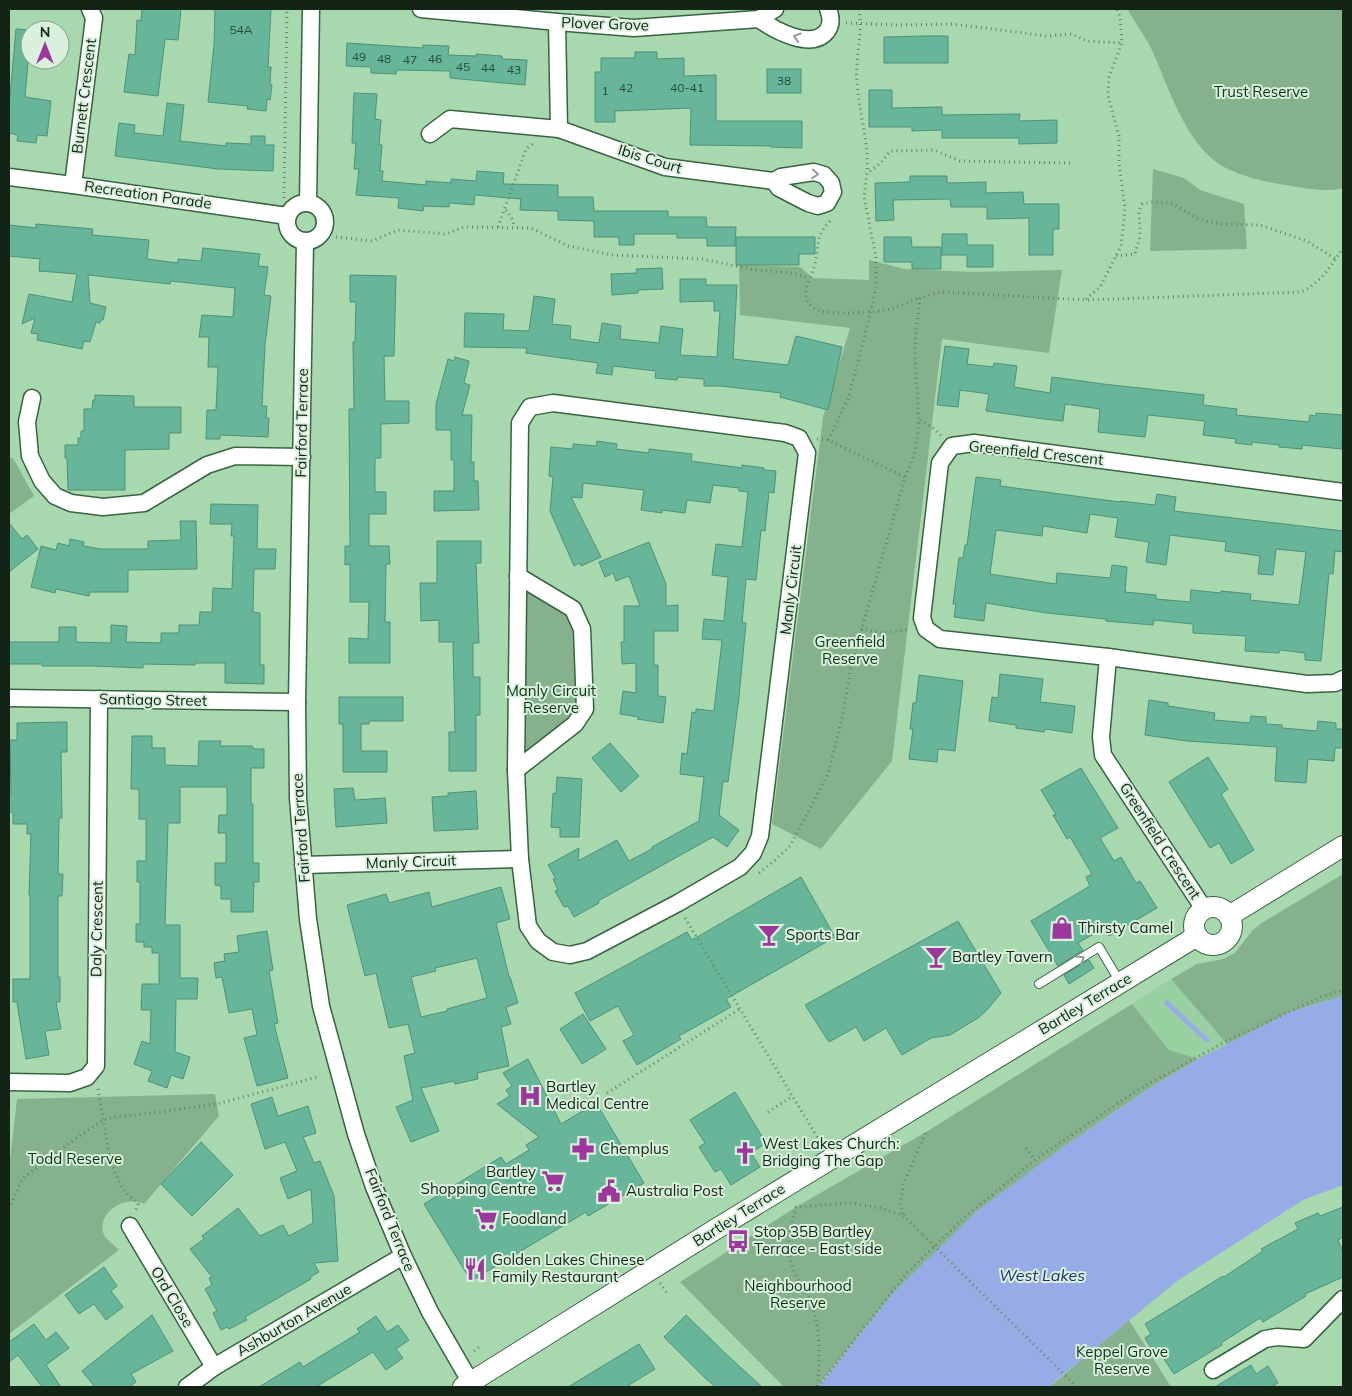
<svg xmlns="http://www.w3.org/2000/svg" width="1352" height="1396" font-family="Mulish,sans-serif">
<rect width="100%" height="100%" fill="#a7d8ae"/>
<path fill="#98d0a1" d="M1171,979L1228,1045L1198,1059L1169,1050L1132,1004Z"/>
<g fill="#85b28d">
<path d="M1127,9H1343V188C1326,193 1304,188 1286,185C1265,182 1243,177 1224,167C1185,145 1169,87 1151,48C1144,35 1135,22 1127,9Z"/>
<path d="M1153,169L1184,178L1200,190L1244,204L1247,249L1150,251Z"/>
<path d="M869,260L905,269L973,272L1062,270L1049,353L942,339L892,761L821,849L772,824L823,417L850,328L740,315L739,265L800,267L813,278L869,280Z"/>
<path d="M9,458H13L34,496L9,514Z"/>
<path d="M518,576L573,609L585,709L516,770Z"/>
<path d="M1343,874V996L1292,1011L1228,1045L1171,979L1197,964L1223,959L1235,953L1252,931L1260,924Z"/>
<path d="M1132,1004L1169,1050L1198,1059L1148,1089L1059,1150L894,1292L817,1387H784L680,1282L796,1207L926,1132Z"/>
<path d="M215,1094L219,1116L144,1204C125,1194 95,1214 104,1235C107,1240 115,1246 119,1250L9,1334V1169L17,1099Z"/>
<path d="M1129,1320L1171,1387H1050L1054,1383Z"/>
</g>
<path fill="#97ace7" d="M1343,996V1185L1303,1200L1177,1281L1054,1382L1050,1387H818L894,1292L977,1211L1059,1150L1148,1089L1198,1059L1292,1011Z"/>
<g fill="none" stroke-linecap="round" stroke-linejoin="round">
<path stroke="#97ace7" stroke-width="5" d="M1167,1003L1207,1040"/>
</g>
<g fill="#67b69a" stroke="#4f907a" fill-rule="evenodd">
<path d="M142,9H181L178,40L165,39L158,96L124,92L129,54L135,55L137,20L141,21Z"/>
<path d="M215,9H271L268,67H271L270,84L272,85L270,100L267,99L266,111L247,109L248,106L208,102L214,45Z"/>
<path d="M16,29L30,30V62H28L25,97L51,101L47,136L37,135L36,143L17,141L18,135L9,133V107Z"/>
<path d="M925,36H948V63H884V37Z"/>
<path d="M347,43L423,48V45L449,46L448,55L476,56V54L502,56V59L527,60L525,85L450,78V71L397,70L396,74L371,73V67L346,66Z"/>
<path d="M635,52H657V59L684,58V76L716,75V121H802V148L771,147V146L690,145L691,108L615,111V122H595V72H601V58H635Z"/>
<rect x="767" y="69" width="34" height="24"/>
<path d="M869,90H892V108L942,107V115L1020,114L1019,121L1057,120V143L1019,144V138H942V130L912,131V127H869Z"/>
<path d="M354,93L377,94L375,119L381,120L379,145H382L380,171H383L382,181L426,185V181L451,183V179L476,181L477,171L504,173L503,184L558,185V197H593L594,211H668V217H706L707,227H736L735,246H707V238H677V234H634V245H619V237H594V221L558,220V211L520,210L521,199L475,195L474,205L449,203V207L424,206L423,211L398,208L399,198L356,195L359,169H354L356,143H352Z"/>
<path d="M167,103L184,105L180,141L226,146V143L251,144V136H265V145H274L273,171L218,169L115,156L119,123L135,125L134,133L163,136Z"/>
<path d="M910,176H947V183L986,182V193L1023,192L1024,204H1059V229H1053V255H1029V218L987,219V207H951L950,199L893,200L894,220L876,221L875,183L910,182Z"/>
<path d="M36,224L93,229L92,235L149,240L147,259L178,263V259L201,261L203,248L260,254L258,266L268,267L264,295L271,296L265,345L262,406H267L266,418H269L268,437L220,435V439H206L207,410H216L218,367H208L209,337H199L202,315L233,317L235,288L171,281L170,284L88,275L90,303L106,307L103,320H101L100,323L96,322L90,342L84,341L82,349L37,340L38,334L31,333L35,318L22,324L29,294L72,302L77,274L39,271L40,259L9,256V225L36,228Z"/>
<path d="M942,234H967V245H993V267H967V255H942Z"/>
<path d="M736,237H815V254H799V265H736Z"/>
<path d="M884,237H911L912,247H941V269H912V262H884Z"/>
<path d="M662,268L663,289L638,290V293L612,295L611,274L637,273L636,269Z"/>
<path d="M350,275L396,276L394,356H384L385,401H409V423L381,424V458H375V492H386V514H369V546H389L390,564H386L385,622H390V663H349V638L368,639L369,602H350V564L345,565V546H350L349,409H354L353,342H355L356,302H350Z"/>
<path d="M680,279H706V285H737L733,359L788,365L796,336L842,347L828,410L780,397L781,393L721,386H704V379L678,377L677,380L655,378L656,371L613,366L612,375L596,373L598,363L526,353L527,348L464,347L465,313L504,314L503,330L529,331L534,296L555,299L552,324L571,326L570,339L599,343L602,323L621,326L620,339L659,343L661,326L683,329L680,355L717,357L720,311H714V301L680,302Z"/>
<path d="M945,346L969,349L967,364L993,367L994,363L1017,366L1014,387L1050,393L1052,377L1103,384L1204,395L1203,405L1237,409L1236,415L1309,422L1310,415L1316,416V413L1343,415L1342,449L1302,445V449L1279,447V445L1252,442V445L1235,443L1236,439L1203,435L1205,421L1148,415L1145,437L1098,432L1100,409L1065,404L1063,421L1044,419L986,411L989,394L960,390L958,407L937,405Z"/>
<path d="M455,357L469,361L464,383L470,385L462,415H472L471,462H474V481H478L479,510L434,511V491H454V460H451V430H436V404L448,359L454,361Z"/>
<path d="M95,395L134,396V407H181V433H169V449L125,450V490H68L67,458H65V445H78V438H81V431H84V409H92L93,400H95Z"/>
<path d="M597,441L617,444L616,449L649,453V449L692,454L691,461L742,468V465L764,468V470L776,471L774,493L769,492L765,531L761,530L756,580L746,579L742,623H746L739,697L728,782L723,781L719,815L739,830L727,847L713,837L598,901L599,903L574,917L568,906L564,907L555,891L558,890L553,879H556L548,865L579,848L578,861L617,840L629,861L652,849V847L699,821L704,777L680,774L682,753L687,754L692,712L696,713V709L714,711L722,640L702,639L704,619L724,621L728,577L712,575L716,544L742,547L748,492L739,491V488L713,485L710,503L687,500L685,513L662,510V513L641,510L644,490L583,483L582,498L571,497L601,557L581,566L580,563L574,566L550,511L553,477L549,476L551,447L573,449V444L596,446Z"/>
<path d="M976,477L1001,480L1000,486L1120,502V501L1155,505L1157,494L1176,497L1174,511L1343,531V552L1335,551L1333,574L1329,573L1321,661L1305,660V653L1280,650L1279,653L1245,651L1246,636L1193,633V624L1154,620L1153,625L1106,621V619L1047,613L986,603L984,621L954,617L956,604H953L959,558H963L965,545H967ZM1090,514L1118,518L1115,537L1149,542L1146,562L1166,565L1170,535L1226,542L1225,551L1260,556L1258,574L1273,575L1276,549L1306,552L1299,605L1250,600L1251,594L1221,591V593L1191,590L1190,602L1156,599V595L1125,592L1127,567L1112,565L1110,578L1057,573L1056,584L990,574L996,530L1042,536L1043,526L1087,533Z"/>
<path d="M211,504L258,505L257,549H276L275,569H254L253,612L260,613V665H264V684L225,683V663H195V665L143,664V668L94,666H42V664H9V642H59V627H76V642L111,643V625L127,626L126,642L161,643V633H179V625H199L200,612H212L213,588L232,589L234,536H231L232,524H210Z"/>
<path d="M180,521H196L197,569L128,570V592H90L89,596L56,589L55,593L31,587L41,546L56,550L58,543L69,546L70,539L84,542L83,546L101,549H148V541L181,540Z"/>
<path d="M9,523L22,539L27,535L38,549L9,572Z"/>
<path d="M437,541H481V563H476L479,643H473V677H480V715H476V771H449V732H455L453,642H439V620L421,621L420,583H437Z"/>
<path d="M649,542L666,584V606L678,605V631H654V665H658V696L666,697L663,723L637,719L639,717L620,714L623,691L636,693V663L622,664L621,642H624V606H640L629,576L616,581L613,573L605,577L599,562Z"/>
<path d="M1000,674L1043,679L1040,702L1075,706L1072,733L1045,729L1044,732L1016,728V725L989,721L992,697L998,698Z"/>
<path d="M919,675L963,681L955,751L938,749L937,762L909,759L913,729H910L913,703H916Z"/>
<path d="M339,697H403V721H369V724H361V751H387V772H343V724H339Z"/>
<path d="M1149,700L1168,703V706L1215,713L1214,720L1250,723L1251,716L1266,717V724L1282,725V728L1317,731L1318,721L1336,723V729H1343V748H1335L1334,761L1308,759L1306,783L1275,781L1277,747L1187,741L1145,735Z"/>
<path d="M67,722V752H61L62,818H59L58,874H63L62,896H58V977H60V1002H56L61,1029L45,1031L49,1055L26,1059L17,1002H13V979H30V895H29L31,834H27V824H13V812H9V795H11L10,740H17V723Z"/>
<path d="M132,736H152V748H165V765L198,766L199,741H221L220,746H252L254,749H264V768H251V804H253V863H259V882H254L253,912H231V899H221V886L215,885V863H226V833H218L219,815H227V787H180V823H168L165,925H180V978H198L197,999H176L175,1052L190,1057L183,1079L171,1075L167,1088L148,1081L152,1071L134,1064L142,1041L150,1044L151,1010H141L142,984H159V953H152V947H144V942H136V924H140V882H137V861H146V819H139V789H131Z"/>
<path d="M610,743L639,776L621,792L592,758Z"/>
<path d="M1208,757L1228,789L1221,794L1254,850L1231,864L1219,843L1210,848L1169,782Z"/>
<path d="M1081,768L1118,828L1100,838L1114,861L1121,857L1136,883L1140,881L1157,908L1109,936L1104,928L1078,943L1083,950L1058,966L1031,921L1090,886L1086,877L1092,874L1070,837L1067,839L1053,815H1056L1041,790Z"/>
<path d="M557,777L582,779L579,837H560V828L551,827L553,793L556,794Z"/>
<path d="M353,788L355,800L385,798L387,823L336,827L334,789Z"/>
<path d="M476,791L478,829L434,831L432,797L448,796V793Z"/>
<path d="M801,877L835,937L726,999L731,1007L679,1036L681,1039L637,1065L623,1041L634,1035L618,1006L590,1021L575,993L687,932L692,940Z"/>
<path d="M501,887L510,919L496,923L509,977H510L518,1003L506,1007L511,1024L501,1027L509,1066L477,1073L478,1079L455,1084L454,1081L421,1088L439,1131L411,1142L396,1107L413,1100L404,1056L415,1053L408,1024L389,1028L376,973L365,976L347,905L386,894L389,903L429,892L432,907ZM477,958L487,998L447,1009V1011L421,1017L411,977L436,971L435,968Z"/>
<path d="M958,921L1001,993L987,1010L978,1018L950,1035L931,1038L902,1055L886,1028L864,1041L856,1027L829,1042L805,1005Z"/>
<path d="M267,931L273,970L269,971L278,1023L274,1024L288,1078L257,1086L244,1038L257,1035L252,1009L229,1013L222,977L216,978L214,963L225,961L224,954L239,952L237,936Z"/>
<path d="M1089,960L1094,968L1069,984L1064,975Z"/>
<path d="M583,1014L606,1049L582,1064L560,1029Z"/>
<path d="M528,1059L561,1124L596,1103L644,1183L588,1216L586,1212L471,1281L424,1204L501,1157L506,1164L529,1150L526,1145L539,1137L497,1104L510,1096L506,1090L512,1086L503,1073Z"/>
<path d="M735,1092L766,1143L751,1153L760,1167L731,1185L721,1169L715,1172L699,1147L705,1143L690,1120Z"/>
<path d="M272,1097L278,1116L308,1106L316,1133L303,1137L314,1163L320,1161L334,1196L338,1261L314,1263L319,1272L310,1277L311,1279L245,1317L247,1320L229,1329L227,1327L221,1330L213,1313L217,1311L205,1289L212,1285L209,1278L212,1277L190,1249L204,1239L202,1236L238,1208L260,1236L283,1225L289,1236L313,1223L311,1189L288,1199L280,1178L297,1171L285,1142L265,1149L251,1104Z"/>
<path d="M201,1142L233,1175L192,1216L161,1184Z"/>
<path d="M1343,1207V1237L1338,1240L1343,1252V1277L1305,1294L1306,1296L1263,1322L1260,1318L1221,1343L1222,1345L1174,1374L1157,1348L1153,1351L1145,1338L1151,1334L1145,1324L1223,1276L1224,1277L1263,1251L1261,1249L1298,1229L1295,1223L1318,1213L1320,1216Z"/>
<path d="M104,1267L117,1286L111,1291L123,1307L106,1320L94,1304L79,1314L65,1295Z"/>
<path d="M152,1315L173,1351L131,1374L136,1382L129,1387H95L82,1371Z"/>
<path d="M686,1315L726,1354L762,1387H716L706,1379L664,1337Z"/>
<path d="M376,1316L387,1332L398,1325L409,1340L396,1349L403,1358L386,1370L373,1352L316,1387H259L300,1362L303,1367L360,1332L357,1329Z"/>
<path d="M34,1324L46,1340L56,1332L69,1348L46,1365L61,1387H42L18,1355L9,1362V1342Z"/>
<path d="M639,1344L655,1369L626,1387H568Z"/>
<path d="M1251,1365L1256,1374L1268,1366L1278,1383L1271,1387H1215Z"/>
</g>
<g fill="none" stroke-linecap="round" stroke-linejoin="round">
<defs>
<path id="service" d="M1039,984L1099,947L1120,982"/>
<g id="minor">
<path d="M421,9L557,22L634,28L759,19L775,9"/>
<path d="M759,19C774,30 812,51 827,31C832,24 831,16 828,9"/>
<path d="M559,129L665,167L774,181L781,177L814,172L824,175L831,183L833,192L827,203L818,206L808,203L779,188L774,181"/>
<path d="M430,134L450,119L559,129L557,22"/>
<path d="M9,177L73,185L287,216"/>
<path d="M73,185L94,18L90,9"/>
<path d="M308,203L311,9"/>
<circle cx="306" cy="222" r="19"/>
<path d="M305,241L297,702L298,798L308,919L321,1006L356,1134L374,1187L403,1256L430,1312L471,1383"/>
<path d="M32,398L27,422L30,456L42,481L55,496L71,503L103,507L144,503L207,465L235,456L302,457"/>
<path d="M553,403L785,433L799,438L807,453L760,836L753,853L740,867L678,903L587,951L570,955L553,952L538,941L528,926L520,859L516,770L520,423L530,407Z"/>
<path d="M1343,492L974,443L952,446L940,463L922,618L926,629L940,639L1108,657L1307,684L1335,683L1343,679"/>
<path d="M1108,657L1101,737L1103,755L1204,909"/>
<path d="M9,698L297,702"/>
<path d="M516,770L575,724L585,709L582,629L573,609L518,576"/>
<path d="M303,865L520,859"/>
<path d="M9,1082L70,1083L87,1077L96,1066L99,699"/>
<path d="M130,1226L214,1367"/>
<path d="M1213,1370L1265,1339L1277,1337L1304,1339L1343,1299"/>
<path d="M187,1387L214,1367L403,1256"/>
</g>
<g id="tertiary">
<circle cx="1213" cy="926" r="19"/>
<path d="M1229,916L1343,846"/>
<path d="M463,1387L716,1229L1197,936"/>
</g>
</defs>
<use href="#service" stroke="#376440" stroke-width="10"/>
<use href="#minor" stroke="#376440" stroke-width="19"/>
<use href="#tertiary" stroke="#376440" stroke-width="22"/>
<g stroke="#628567" stroke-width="3" stroke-dasharray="1 4" stroke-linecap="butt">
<path d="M859,9C863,34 855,56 857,82C859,113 869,142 867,173"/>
<path d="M846,23L898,25L953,24L1047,36L1072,34L1087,41L1122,43"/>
<path d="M284,198L287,9"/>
<path d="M506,210L513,220L514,227"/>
<path d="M830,221C814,237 820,247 814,267C812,275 804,288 806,296C807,302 811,308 818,310C832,315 875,313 891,309C900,306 910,301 920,298"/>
<path d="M498,227L526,149L533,144"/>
<path d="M336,237L372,241L398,230L446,234L464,227L531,228L568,246L613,255L702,259L755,270L793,273L810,278"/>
<path d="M1116,256L1135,254L1140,236L1139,211L1142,204L1152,202L1171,203L1200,220L1221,224L1260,225L1307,241L1336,259"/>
<path d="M1086,299L1100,287L1121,246L1125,208L1119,164V136L1108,96L1109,77L1122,43L1120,16L1117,9"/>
<path d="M920,420L932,427L941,436"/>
<path d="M817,439L828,440L905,477"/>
<path d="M828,440L848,399L871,311L876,287V257L864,197L867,173L881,163L890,151L934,150L960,161L1072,163"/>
<path d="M861,629L883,633L910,629"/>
<path d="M759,873L775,860L790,846L828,774L842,719L851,667L905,477C927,435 915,395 915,352C915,334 918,316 920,298L940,292L1086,300L1301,292C1321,283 1331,266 1343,248"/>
<path d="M685,918L819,1140"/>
<path d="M98,1089L109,1154L115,1173L123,1190L138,1204L135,1213"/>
<path d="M607,1093L740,1009"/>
<path d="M768,1112L793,1096"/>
<path d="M1026,1148L1035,1160"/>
<path d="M9,1209L22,1179L75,1139L103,1120L114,1117L154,1113L221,1103L317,1077"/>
<path d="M903,1214L900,1205L903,1185L926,1132"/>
<path d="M660,1283L668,1295"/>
<path d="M474,1351L479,1347"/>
<path d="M818,1386C819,1358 821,1331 812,1305C809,1295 802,1287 797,1278C784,1251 789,1234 796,1207L850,1203L880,1208L903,1215L923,1235"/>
<path d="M818,1387L906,1274L965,1217L1035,1160L1136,1091L1230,1039L1321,997L1343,990"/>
</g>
<use href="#service" stroke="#fff" stroke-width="8"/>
<use href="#minor" stroke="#fff" stroke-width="16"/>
<use href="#tertiary" stroke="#fff" stroke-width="20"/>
<path stroke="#628567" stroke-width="3" stroke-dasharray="1 4" stroke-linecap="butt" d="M923,1235L1077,1387"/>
</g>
<defs><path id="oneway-chevron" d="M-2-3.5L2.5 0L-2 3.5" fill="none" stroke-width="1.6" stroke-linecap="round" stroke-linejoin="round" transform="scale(1.25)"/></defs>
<g stroke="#949c96">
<use href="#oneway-chevron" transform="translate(797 37) rotate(-164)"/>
<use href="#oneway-chevron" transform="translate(815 174) rotate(4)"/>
<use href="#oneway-chevron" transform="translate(1081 959) rotate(-32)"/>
</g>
<defs>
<symbol id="shop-bare" viewBox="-9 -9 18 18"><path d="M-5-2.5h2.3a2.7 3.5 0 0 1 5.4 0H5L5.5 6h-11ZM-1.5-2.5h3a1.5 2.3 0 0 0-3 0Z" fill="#9e379b" stroke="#d9f1dc" stroke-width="2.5" paint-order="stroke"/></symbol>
<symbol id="bar-bare" viewBox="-9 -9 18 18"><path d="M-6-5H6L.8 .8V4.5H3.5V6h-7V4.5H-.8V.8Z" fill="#9e379b" stroke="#d9f1dc" stroke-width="2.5" paint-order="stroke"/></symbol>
<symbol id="hospital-bare" viewBox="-9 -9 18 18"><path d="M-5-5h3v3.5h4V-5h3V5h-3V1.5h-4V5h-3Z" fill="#9e379b" stroke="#d9f1dc" stroke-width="2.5" paint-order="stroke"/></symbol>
<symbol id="pharmacy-bare" viewBox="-9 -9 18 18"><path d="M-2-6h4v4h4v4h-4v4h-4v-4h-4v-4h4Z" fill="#9e379b" stroke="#d9f1dc" stroke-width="2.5" paint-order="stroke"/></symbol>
<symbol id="church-bare" viewBox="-9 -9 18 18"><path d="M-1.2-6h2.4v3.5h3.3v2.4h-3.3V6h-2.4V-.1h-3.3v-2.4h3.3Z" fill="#9e379b" stroke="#d9f1dc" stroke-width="2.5" paint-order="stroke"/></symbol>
<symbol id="supermarket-bare" viewBox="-9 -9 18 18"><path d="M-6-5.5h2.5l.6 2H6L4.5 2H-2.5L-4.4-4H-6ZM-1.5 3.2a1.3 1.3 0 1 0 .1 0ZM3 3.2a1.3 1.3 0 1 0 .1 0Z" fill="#9e379b" stroke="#d9f1dc" stroke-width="2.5" paint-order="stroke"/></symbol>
<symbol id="civic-bare" viewBox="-9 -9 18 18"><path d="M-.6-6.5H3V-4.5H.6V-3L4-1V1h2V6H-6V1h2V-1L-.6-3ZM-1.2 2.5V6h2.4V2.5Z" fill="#9e379b" stroke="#d9f1dc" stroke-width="2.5" paint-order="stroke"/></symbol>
<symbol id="bus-bare" viewBox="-9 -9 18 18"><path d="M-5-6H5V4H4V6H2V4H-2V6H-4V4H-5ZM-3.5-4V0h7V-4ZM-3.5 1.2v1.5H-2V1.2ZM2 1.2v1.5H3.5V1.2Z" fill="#9e379b" stroke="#d9f1dc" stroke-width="2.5" paint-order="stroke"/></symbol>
<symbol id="restaurant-bare" viewBox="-9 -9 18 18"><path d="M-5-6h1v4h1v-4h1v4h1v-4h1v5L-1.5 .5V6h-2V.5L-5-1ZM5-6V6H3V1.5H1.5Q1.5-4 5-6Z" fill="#9e379b" stroke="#d9f1dc" stroke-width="2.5" paint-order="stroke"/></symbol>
</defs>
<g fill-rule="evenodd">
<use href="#shop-bare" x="1046" y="912" width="32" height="32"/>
<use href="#bar-bare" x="753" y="919" width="32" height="32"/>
<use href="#bar-bare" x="920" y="941" width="32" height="32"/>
<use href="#hospital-bare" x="514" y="1080" width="32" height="32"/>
<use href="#pharmacy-bare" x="567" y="1133" width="32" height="32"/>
<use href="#church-bare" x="729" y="1137" width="32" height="32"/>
<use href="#supermarket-bare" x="537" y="1165" width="32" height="32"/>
<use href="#civic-bare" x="593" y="1175" width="32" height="32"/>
<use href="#supermarket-bare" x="470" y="1203" width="32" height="32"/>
<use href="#bus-bare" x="722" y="1225" width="32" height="32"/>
<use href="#restaurant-bare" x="459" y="1253" width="32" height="32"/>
</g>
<g text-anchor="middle" stroke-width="4" stroke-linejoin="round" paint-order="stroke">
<g font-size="12" fill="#264836">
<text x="241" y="34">54A</text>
<text x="359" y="61">49</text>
<text x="384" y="63">48</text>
<text x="435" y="63">46</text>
<text x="410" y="64">47</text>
<text x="463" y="71">45</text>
<text x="488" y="72">44</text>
<text x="514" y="74">43</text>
<text x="784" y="85">38</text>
<text x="626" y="92">42</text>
<text x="687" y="92">40-41</text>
<text x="605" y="95">1</text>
</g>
<g font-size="15" fill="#112415" stroke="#d9f1dc">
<text transform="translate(605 24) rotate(2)" y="5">Plover Grove</text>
<text transform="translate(84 96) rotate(-83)" y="5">Burnett Crescent</text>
<text transform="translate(650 159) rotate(17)" y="5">Ibis Court</text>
<text transform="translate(148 195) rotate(8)" y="5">Recreation Parade</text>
<text transform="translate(302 423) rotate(-89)" y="5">Fairford Terrace</text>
<text transform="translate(1036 453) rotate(6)" y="5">Greenfield Crescent</text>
<text transform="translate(791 590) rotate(-83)" y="5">Manly Circuit</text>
<text transform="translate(153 700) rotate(1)" y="5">Santiago Street</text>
<text transform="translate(301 828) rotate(-94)" y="5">Fairford Terrace</text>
<text transform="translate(1160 841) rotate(57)" y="5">Greenfield Crescent</text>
<text transform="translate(411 862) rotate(-2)" y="5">Manly Circuit</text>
<text transform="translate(97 929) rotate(-89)" y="5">Daly Crescent</text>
<text transform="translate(1085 1004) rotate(-31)" y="5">Bartley Terrace</text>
<text transform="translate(739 1215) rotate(-32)" y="5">Bartley Terrace</text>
<text transform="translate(390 1220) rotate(68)" y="5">Fairford Terrace</text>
<text transform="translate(172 1297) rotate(59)" y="5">Ord Close</text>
<text transform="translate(294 1320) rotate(-30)" y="5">Ashburton Avenue</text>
</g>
<g font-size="15" fill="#093416" stroke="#d9f1dc">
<text x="1261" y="97">Trust Reserve</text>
<text x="850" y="647">Greenfield<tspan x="850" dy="17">Reserve</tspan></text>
<text x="551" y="696">Manly Circuit<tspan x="551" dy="17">Reserve</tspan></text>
<text x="75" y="1164">Todd Reserve</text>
<text x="798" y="1291">Neighbourhood<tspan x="798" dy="17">Reserve</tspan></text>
<text x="1122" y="1357">Keppel Grove<tspan x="1122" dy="17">Reserve</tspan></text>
</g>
<g font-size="15" fill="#112415" stroke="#d9f1dc" text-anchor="start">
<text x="1078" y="933">Thirsty Camel</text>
<text x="786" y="940">Sports Bar</text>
<text x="952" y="962">Bartley Tavern</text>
<text x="546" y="1092">Bartley<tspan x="546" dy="17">Medical Centre</tspan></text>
<text x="762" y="1149">West Lakes Church:<tspan x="762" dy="17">Bridging The Gap</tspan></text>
<text x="600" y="1154">Chemplus</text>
<text x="536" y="1177" text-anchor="end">Bartley<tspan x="536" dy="17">Shopping Centre</tspan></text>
<text x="626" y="1196">Australia Post</text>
<text x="502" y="1224">Foodland</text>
<text x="754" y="1237">Stop 35B Bartley<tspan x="754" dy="17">Terrace - East side</tspan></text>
<text x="492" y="1265">Golden Lakes Chinese<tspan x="492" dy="17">Family Restaurant</tspan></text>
</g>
<g font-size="16" font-style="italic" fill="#1f2f73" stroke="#d9f1dc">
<text x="1042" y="1281">West Lakes</text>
</g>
</g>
<rect width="1352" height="1396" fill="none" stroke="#112415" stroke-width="20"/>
<g transform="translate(45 45)"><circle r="24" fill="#d9f1dc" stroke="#899f8c"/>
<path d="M0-4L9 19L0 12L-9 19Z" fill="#9e379b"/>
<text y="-8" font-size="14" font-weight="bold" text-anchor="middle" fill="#112415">N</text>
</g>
</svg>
